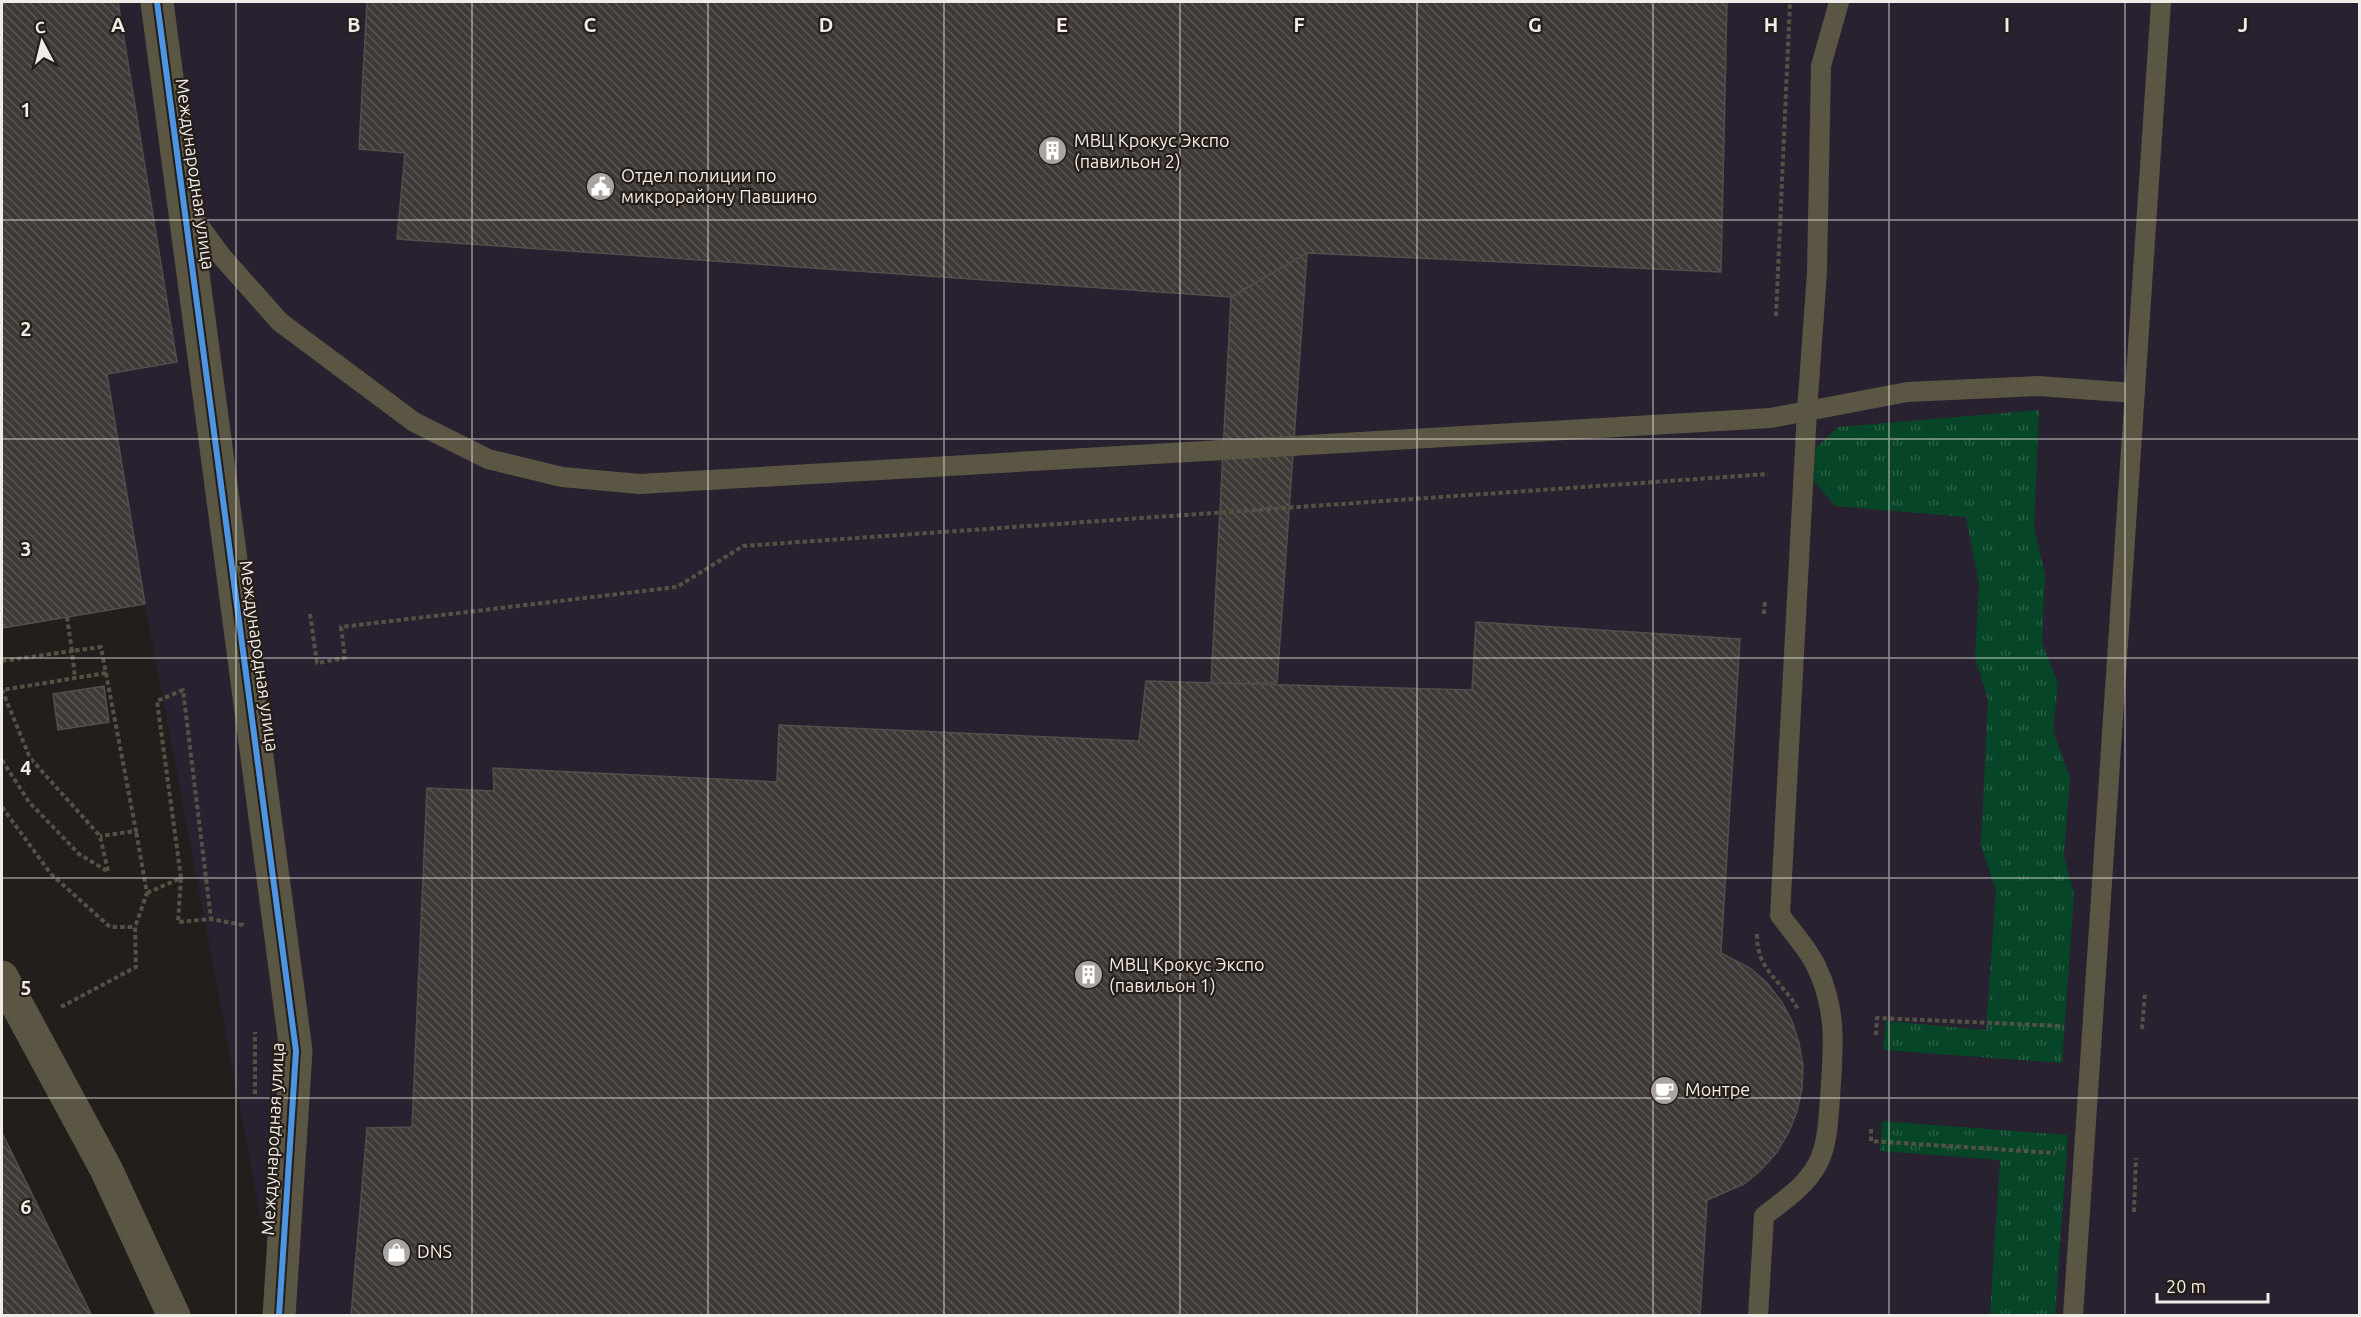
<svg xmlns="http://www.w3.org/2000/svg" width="2361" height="1317" font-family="Ubuntu,sans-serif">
<defs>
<pattern id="grass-tufts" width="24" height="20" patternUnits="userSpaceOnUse" patternTransform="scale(1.5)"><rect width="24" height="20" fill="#064528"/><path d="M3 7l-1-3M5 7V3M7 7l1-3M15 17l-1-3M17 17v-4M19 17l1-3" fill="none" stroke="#2b6047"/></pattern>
<pattern id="building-back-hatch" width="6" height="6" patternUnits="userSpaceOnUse" patternTransform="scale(1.5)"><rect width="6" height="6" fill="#3d3a37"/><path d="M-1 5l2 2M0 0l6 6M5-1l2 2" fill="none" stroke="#5a5754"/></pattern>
</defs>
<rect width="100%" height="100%" fill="#221e1b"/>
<path fill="#28212f" d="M118,2H2359V1315H279L145,604L107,374L177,362Z"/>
<g fill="url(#grass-tufts)">
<path d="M2039,410L2034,528L2045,574L2042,642L2058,684L2053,730L2070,778L2064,855L2074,894L2062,1063L1883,1050L1886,1021L1986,1030L1996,890L1981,846L1988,700L1975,658L1979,584L1966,517L1835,506L1814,481L1815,449L1838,427Z"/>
<path d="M1882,1121L2068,1135L2055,1315H1990L2000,1160L1880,1151Z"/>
</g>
<g fill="url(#building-back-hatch)" stroke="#514e4b" stroke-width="1.5">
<path d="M2,2H118L177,362L107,374L145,604L2,628Z"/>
<path d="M367,2H1727L1721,272L1307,253L1231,297L397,239L405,153L359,149Z"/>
<path d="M1307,253L1277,683L1211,684L1231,297Z"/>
<path d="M1476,622L1740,639L1721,953L1750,968L1767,983L1781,1001L1792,1021L1799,1043L1803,1066L1802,1089L1797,1111L1789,1132L1777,1152L1762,1169L1744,1184L1707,1200L1700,1316H351L367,1128L412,1127L427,788L494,791L493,768L777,782L779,725L1139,741L1146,681L1472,690Z"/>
<path d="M104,686L109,722L58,730L53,694Z"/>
<path d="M2,1133L92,1316H2Z"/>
</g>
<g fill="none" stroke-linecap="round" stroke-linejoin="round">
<g stroke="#545145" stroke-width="4" stroke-dasharray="4.5 3" stroke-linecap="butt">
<path d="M1776,316L1790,2"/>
<path d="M310,614L317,663L345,658L341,627L677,587L743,546L1768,474"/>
<path d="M1764,614L1765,600"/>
<path d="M67,617L72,651L101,647L136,831L100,836"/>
<path d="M2,661L72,651L75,678"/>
<path d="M106,673L2,690L30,758L100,836L108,871"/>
<path d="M2,760L29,802L79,854L107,871"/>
<path d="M2,807L51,874L110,927H135"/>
<path d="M181,878L157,701L183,690L211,919"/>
<path d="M147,893L181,878L178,922L211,919L243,925L244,927"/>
<path d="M1757,934C1756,971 1783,981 1799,1011"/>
<path d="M61,1007L136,967L135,927L147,893L136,831"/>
<path d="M2142,1029L2145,993"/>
<path d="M1876,1035L1877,1018L2063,1026"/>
<path d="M255,1094V1032"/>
<path d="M1871,1129V1141L2055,1153"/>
<path d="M2134,1212L2136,1158"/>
</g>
<g stroke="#5a5643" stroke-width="20">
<path d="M188,211L223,258L280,322L414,422L488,459L562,477L640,484L1771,418L1907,392L2038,386L2135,393"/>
<path d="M1758,1316L1764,1216C1783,1201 1805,1187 1817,1165C1828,1145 1828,1121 1830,1098C1833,1051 1838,1012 1817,968C1809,949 1792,932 1780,915L1807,411L1817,272L1821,66L1839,2"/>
<path d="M2073,1316L2161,2"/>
</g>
<g stroke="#5a5643" stroke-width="33">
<path d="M157,2L296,1051L279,1316"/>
<path d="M2,977L106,1169L174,1316"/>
</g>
<defs>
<path id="cycleway" d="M157,2L296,1051L279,1316"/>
</defs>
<use href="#cycleway" stroke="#251d18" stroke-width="10"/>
<use href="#cycleway" stroke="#4d94e3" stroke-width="6"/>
</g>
<path fill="none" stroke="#f1ece8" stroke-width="1.5" stroke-opacity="0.55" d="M236,2V1316M472,2V1316M708,2V1316M944,2V1316M1180,2V1316M1417,2V1316M1653,2V1316M1889,2V1316M2125,2V1316M2,220H2360M2,439H2360M2,658H2360M2,878H2360M2,1098H2360"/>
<defs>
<symbol id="building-disc" viewBox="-11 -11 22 22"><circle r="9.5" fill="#a9a4a0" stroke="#251d18"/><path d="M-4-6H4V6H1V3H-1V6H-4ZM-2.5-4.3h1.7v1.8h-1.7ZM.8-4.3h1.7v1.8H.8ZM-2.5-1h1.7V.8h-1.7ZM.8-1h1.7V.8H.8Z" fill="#fff"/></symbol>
<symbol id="civic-disc" viewBox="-11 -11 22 22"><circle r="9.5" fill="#a9a4a0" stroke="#251d18"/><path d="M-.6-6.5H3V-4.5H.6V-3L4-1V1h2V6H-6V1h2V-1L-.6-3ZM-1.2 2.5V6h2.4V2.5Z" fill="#fff"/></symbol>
<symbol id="cafe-disc" viewBox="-11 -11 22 22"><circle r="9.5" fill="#a9a4a0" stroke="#251d18"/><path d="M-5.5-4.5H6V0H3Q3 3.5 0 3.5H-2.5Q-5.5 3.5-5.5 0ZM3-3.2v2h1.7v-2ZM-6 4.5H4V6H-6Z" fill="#fff"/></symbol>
<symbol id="shop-disc" viewBox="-11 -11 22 22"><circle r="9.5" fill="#a9a4a0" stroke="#251d18"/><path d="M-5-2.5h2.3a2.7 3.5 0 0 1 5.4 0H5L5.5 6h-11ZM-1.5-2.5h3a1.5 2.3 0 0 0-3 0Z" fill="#fff"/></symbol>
</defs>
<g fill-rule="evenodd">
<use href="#building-disc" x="1036" y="134" width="33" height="33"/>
<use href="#civic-disc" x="584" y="170" width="33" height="33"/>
<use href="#building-disc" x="1072" y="958" width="33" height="33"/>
<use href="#cafe-disc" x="1648" y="1074" width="33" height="33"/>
<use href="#shop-disc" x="380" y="1236" width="33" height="33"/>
</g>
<g text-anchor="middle" stroke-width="4.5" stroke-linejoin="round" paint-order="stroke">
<g font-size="18" fill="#f1ece8" stroke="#251d18" text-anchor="start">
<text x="1074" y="147">МВЦ Крокус Экспо<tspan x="1074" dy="21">(павильон 2)</tspan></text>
<text x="621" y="182">Отдел полиции по<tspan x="621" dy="21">микрорайону Павшино</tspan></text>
<text x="1109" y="971">МВЦ Крокус Экспо<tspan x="1109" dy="21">(павильон 1)</tspan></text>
<text x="1685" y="1096">Монтре</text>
<text x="417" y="1258">DNS</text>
</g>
<g font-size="18" fill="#f1ece8" stroke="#251d18">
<text transform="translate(195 174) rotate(82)" y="6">Международная улица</text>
<text transform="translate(259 656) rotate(82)" y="6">Международная улица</text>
<text transform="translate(273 1139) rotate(-87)" y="6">Международная улица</text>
</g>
</g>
<g font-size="20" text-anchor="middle" font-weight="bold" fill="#f1ece8" stroke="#251d18" stroke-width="4.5" stroke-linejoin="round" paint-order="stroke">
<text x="118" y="32">A</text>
<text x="354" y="32">B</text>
<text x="590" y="32">C</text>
<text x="826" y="32">D</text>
<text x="1062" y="32">E</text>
<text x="1299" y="32">F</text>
<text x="1535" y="32">G</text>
<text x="1771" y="32">H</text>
<text x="2007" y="32">I</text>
<text x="2243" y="32">J</text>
<text x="26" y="117">1</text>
<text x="26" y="336">2</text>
<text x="26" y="556">3</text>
<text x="26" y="775">4</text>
<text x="26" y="995">5</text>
<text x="26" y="1214">6</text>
</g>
<rect width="2361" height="1317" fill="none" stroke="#f1ece8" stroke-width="6"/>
<g transform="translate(42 42) rotate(353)" stroke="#251d18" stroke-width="4.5" paint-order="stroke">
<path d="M0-4.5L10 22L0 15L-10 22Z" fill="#f1ece8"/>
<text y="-9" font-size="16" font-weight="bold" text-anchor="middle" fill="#f1ece8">С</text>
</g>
<path d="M2157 1293v9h111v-9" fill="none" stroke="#f1ece8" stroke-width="3"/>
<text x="2166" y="1293" font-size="18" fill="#f1ece8" stroke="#251d18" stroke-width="4.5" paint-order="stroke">20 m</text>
</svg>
